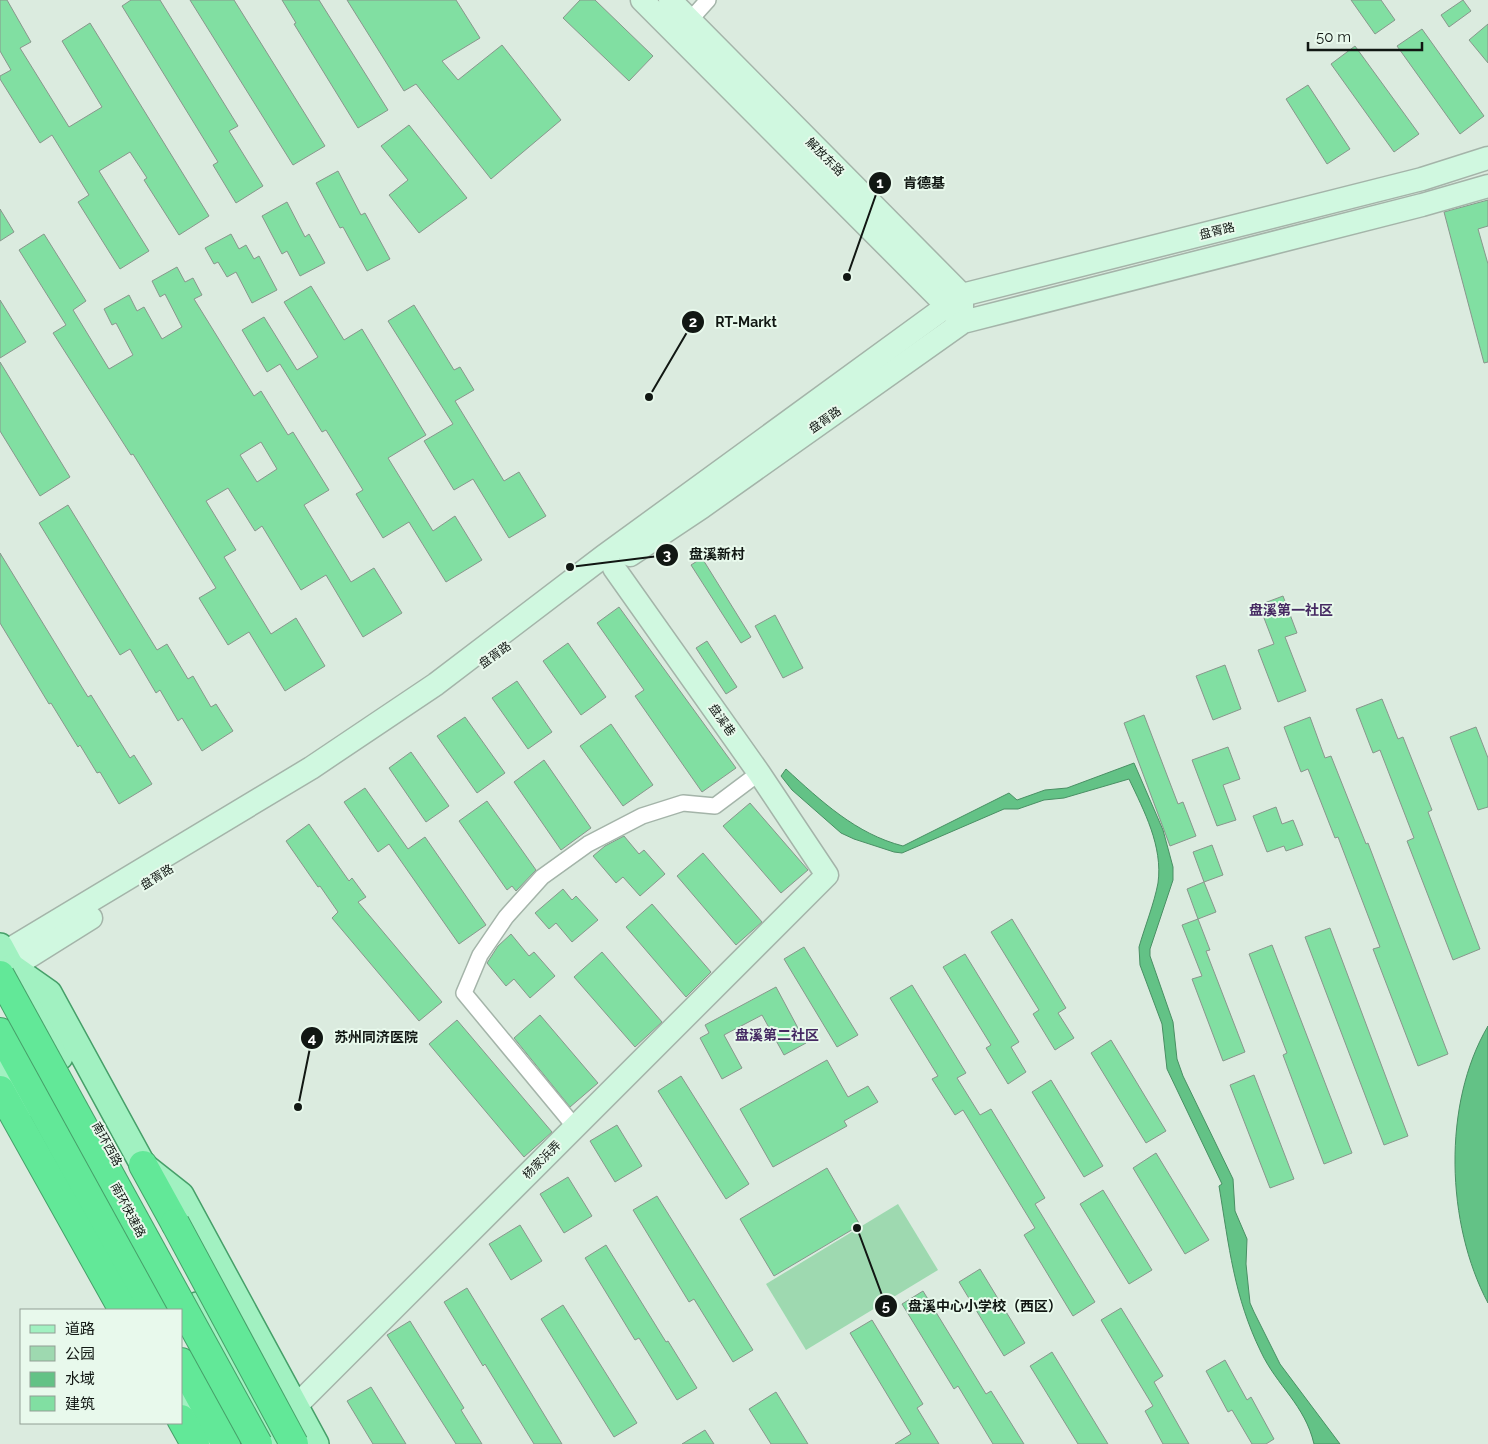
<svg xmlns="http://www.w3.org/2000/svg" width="1488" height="1444" font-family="Raleway,'Noto Sans SC',sans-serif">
<rect width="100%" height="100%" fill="#dbebdf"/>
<path fill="#9ed9b0" d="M898,1204L938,1270L806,1350L766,1284Z"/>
<g fill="#63c286" stroke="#4a8f64">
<path d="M1134,763L1163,830L1173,867V880L1150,949V956L1173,1022L1177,1059L1183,1076L1233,1179L1235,1211L1247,1239L1246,1264L1250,1303L1254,1312L1280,1364L1340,1444H1314C1305,1405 1277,1386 1261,1352C1234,1297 1229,1246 1219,1186L1222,1184L1167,1069L1162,1024L1140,965L1139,947C1145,926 1154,904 1158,883C1163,846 1144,811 1129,779L1064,798L1044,800L1018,809H1004L902,853L894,852L854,839L841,833L792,790L781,776L786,769C821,801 856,834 903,846L1009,793L1017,800L1045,790L1067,788Z"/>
<path d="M1488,1026V1303C1446,1224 1442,1104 1488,1026Z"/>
</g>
<g fill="#81dfa2" stroke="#88978c" fill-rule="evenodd">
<path d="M0,0H7L31,42L20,48L69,127L102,107L62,41L90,23L209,216L179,235L144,180L147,178L130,152L99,171L149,251L120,269L78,202L89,195L52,135L40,143L0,79V76L11,70L0,51Z"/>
<path d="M131,0H160L238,126L229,131L263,186L236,203L213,165L218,162L122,6Z"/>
<path d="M190,0H234L325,146L293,165Z"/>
<path d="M282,0H319L388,110L358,128L294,24L296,23Z"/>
<path d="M347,0H456L480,38L442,61L458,80L502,45L561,120L491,179L416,84L404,91Z"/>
<path d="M580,0H595L653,56L629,81L563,18Z"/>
<path d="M1351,0H1381L1395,20L1375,34Z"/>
<path d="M1463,0L1471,11L1449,27L1441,15Z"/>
<path d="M1488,24V63L1469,40Z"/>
<path d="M1422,29L1484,116L1460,134L1397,46Z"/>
<path d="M1355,46L1419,134L1394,152L1331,64Z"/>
<path d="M1308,85L1350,149L1327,164L1286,99Z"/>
<path d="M409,125L467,198L419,233L389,195L408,180L381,146Z"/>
<path d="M338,171L361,215L365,213L390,259L367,271L343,227L340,228L316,183Z"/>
<path d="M1488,200V226L1478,229L1488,264V362L1484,363L1444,212Z"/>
<path d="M287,202L305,237L309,234L325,263L300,276L287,251L282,254L262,216Z"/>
<path d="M0,209L14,232L0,241Z"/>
<path d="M44,234L86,301L73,310L109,369L133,355L116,323L112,325L104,309L129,295L137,311L144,307L162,339L182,327L165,294L160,297L152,281L177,267L185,282L193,278L202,295L194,299L254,396L261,391L288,435L293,432L329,490L304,505L351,582L374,568L402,613L363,637L326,575L301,590L262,526L255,531L228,488L206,501L236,550L224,557L271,634L296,618L325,666L285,691L249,632L228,645L199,598L216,588L133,454L131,455L53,333L66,325L19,250ZM261,442L277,469L257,482L240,455Z"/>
<path d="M231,234L239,249L246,245L254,259L259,256L277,290L252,303L236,272L227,277L218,262L214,264L205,248Z"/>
<path d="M311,286L344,340L362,329L426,435L388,458L433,531L455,516L482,560L446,582L409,522L383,538L356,494L363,490L326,430L322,432L280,364L267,372L242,330L264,317L297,370L318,357L284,302Z"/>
<path d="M0,300L26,342L0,358Z"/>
<path d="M414,305L454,370L460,367L474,390L455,401L504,481L519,472L546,516L509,538L473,479L454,490L424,441L453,424L388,321Z"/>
<path d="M0,362L70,477L40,496L0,431Z"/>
<path d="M68,505L157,650L167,644L188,679L193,676L211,707L216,704L233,731L202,751L182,718L178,721L160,690L156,693L130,649L120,655L39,523Z"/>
<path d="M0,553L88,697L91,695L130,758L134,755L152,784L119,804L100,772L97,773L80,745L78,747L51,703L49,704L0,623Z"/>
<path d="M702,558L751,637L741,643L691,565Z"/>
<path d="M1283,596L1297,633L1285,637L1306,691L1278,702L1258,650L1274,644L1259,605Z"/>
<path d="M619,607L736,768L702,792L635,696L644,690L597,623Z"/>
<path d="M775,615L803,668L783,678L755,626Z"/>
<path d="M707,641L737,687L726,694L696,648Z"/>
<path d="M568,643L606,697L581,715L543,661Z"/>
<path d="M1225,665L1241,709L1213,720L1196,676Z"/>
<path d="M517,681L552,732L528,749L492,698Z"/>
<path d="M1382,699L1398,739L1403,737L1432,810L1428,812L1480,949L1453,960L1407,841L1414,838L1380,750L1373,753L1356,709Z"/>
<path d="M1144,715L1178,804L1183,802L1196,836L1170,846L1124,723Z"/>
<path d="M465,717L505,773L477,793L437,736Z"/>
<path d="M1310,717L1325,758L1331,756L1366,844L1368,843L1448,1054L1418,1066L1373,949L1380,947L1338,837L1335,838L1308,769L1301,772L1284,727Z"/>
<path d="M611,724L653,785L623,806L580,746Z"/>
<path d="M1476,727L1488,758V807L1478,810L1450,737Z"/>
<path d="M1228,747L1240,779L1223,785L1236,820L1217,826L1192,760Z"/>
<path d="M411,752L449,806L426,822L389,768Z"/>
<path d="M544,760L591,828L561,850L514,782Z"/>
<path d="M365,788L408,849L425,837L486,925L459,944L389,844L378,852L344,802Z"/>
<path d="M487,801L536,870L516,891L512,886L507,890L459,821Z"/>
<path d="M750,803L808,870L781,893L723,826Z"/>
<path d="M1276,807L1282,824L1293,820L1303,845L1286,851L1284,846L1267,852L1253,816Z"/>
<path d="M309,824L349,881L352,878L366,897L358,902L442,1002L419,1021L332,918L338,912L320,886L318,887L286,841Z"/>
<path d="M624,836L639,854L644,850L665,874L640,896L623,877L616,883L593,856L605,846Z"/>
<path d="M1212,845L1223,875L1204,882L1193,852Z"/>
<path d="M703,853L762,922L736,945L677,876Z"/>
<path d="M1204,882L1216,912L1198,919L1187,889Z"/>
<path d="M563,889L572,900L576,896L598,920L572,942L556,923L549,929L535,913Z"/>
<path d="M652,904L711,972L686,997L626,927Z"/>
<path d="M1012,919L1066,1008L1058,1013L1074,1038L1055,1050L1033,1014L1039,1010L991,932Z"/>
<path d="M1198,919L1210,950L1206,951L1245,1052L1223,1061L1192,979L1202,976L1182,925Z"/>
<path d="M1330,928L1408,1136L1384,1145L1305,937Z"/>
<path d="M511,934L529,956L534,952L555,976L530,998L514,979L506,986L487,963L498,946Z"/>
<path d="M1272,945L1352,1153L1324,1164L1283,1055L1287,1053L1249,954Z"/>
<path d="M804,947L858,1035L837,1047L784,959Z"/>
<path d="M602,952L662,1022L635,1047L574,977Z"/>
<path d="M965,954L1019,1042L1011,1047L1026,1072L1008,1084L986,1048L991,1045L943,967Z"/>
<path d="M912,985L966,1073L957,1078L980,1115L991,1109L1045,1198L1035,1204L1095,1302L1073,1316L1024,1235L1035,1228L963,1110L955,1115L932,1079L938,1076L890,998Z"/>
<path d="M776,987L806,1043L784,1055L762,1015L724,1035L742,1068L722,1079L700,1038L709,1033L705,1025Z"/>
<path d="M540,1015L598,1083L570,1107L514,1038Z"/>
<path d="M457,1020L552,1132L524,1157L429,1044Z"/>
<path d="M1111,1040L1166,1131L1146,1143L1091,1053Z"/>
<path d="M827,1060L848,1097L868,1086L878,1102L844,1121L847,1126L773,1167L740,1109Z"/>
<path d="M1254,1075L1294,1179L1270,1188L1230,1085Z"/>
<path d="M681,1076L749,1184L726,1199L658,1091Z"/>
<path d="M1051,1080L1103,1166L1084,1177L1032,1092Z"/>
<path d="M617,1125L642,1166L615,1182L590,1141Z"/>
<path d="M1156,1153L1209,1240L1185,1254L1133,1168Z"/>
<path d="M827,1168L860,1225L774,1276L740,1219Z"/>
<path d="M568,1177L592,1216L564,1233L540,1194Z"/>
<path d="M1103,1190L1152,1270L1129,1284L1080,1204Z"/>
<path d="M657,1196L753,1350L733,1362L694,1299L689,1302L633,1210Z"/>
<path d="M520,1225L542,1261L511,1280L489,1244Z"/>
<path d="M606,1245L666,1342L668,1341L697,1388L677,1400L639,1338L635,1340L585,1258Z"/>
<path d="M980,1269L1025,1343L1004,1356L959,1282Z"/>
<path d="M467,1288L506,1352L562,1444H534L485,1364L483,1366L444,1302Z"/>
<path d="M923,1291L986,1394L991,1391L1024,1444H993L958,1386L954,1389L902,1304Z"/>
<path d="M563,1305L637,1423L614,1437L541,1319Z"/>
<path d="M1121,1308L1163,1376L1154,1382L1189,1444H1163L1145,1411L1153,1406L1101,1320Z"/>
<path d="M872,1320L923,1404L917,1408L939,1444H895L911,1434L850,1333Z"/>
<path d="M410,1321L464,1408L461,1410L482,1444H456L387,1335Z"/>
<path d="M1052,1352L1108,1444H1078L1030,1366Z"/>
<path d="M1225,1360L1247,1400L1251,1397L1274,1439L1266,1444H1252L1232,1410L1228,1412L1206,1371Z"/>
<path d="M371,1387L406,1444H373L347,1401Z"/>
<path d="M776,1392L808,1444H771L749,1409Z"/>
<path d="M705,1430L714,1444H682Z"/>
</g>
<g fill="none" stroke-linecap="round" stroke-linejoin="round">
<defs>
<g id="street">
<path d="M690,20L708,0"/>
<path d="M575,1127L464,993L480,955L506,917L542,877L588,844L642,816L683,803L715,806L759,773"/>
</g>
<g id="secondary">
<path d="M642,0L957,316"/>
<path d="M670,0L962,295V309"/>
<path d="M630,555L702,507L963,322L1422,205L1488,186"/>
<path d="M0,955L311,768L436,684L604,556L962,295L1422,179L1488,158"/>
<path d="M0,975L91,918"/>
<path d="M284,1418L827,875L759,773L614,568"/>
</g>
<g id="primary">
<path d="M0,946L60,1057"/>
<path d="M12,967L49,993L143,1165L181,1195L316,1444"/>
<path d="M0,1068L22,1107"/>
<path d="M197,1305L276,1444"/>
<path d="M181,1399L202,1436"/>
</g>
<g id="highway">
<path d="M0,1032L153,1310"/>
<path d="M0,1090L123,1310"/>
<path d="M143,1165L175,1223"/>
<path d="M181,1362L226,1444"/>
<path d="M181,1419L195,1444"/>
</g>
</defs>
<use href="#street" stroke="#a4b4a9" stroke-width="18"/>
<use href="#secondary" stroke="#a4b4a9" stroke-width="25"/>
<use href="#primary" stroke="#469f69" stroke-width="28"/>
<use href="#highway" stroke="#469f69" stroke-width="30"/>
<use href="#street" stroke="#fff" stroke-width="15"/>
<use href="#secondary" stroke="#d0f8e0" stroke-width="22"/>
<use href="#primary" stroke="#a1f1c1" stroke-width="25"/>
<use href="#highway" stroke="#62e898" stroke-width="28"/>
<defs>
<g id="highway-bridge">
<path d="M0,975L258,1444"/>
<path d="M175,1223L294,1444"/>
</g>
</defs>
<use href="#highway-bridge" stroke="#469f69" stroke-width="30" stroke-linecap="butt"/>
<use href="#highway-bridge" stroke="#62e898" stroke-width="28"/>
</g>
<g text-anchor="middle" stroke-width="4" stroke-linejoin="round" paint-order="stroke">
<g font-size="12" fill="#111713" stroke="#e8f9ec">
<text transform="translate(825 157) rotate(45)" y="4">解放东路</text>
<text transform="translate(1217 231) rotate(-14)" y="4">盘胥路</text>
<text transform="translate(825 420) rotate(-35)" y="4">盘胥路</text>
<text transform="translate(495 655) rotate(-36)" y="4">盘胥路</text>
<text transform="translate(722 720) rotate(55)" y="4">盘溪巷</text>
<text transform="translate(157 877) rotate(-32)" y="4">盘胥路</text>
<text transform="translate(107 1144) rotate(61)" y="4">南环西路</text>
<text transform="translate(542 1160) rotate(-45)" y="4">杨家浜弄</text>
<text transform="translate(128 1210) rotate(62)" y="4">南环快速路</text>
</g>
<g font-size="14" font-weight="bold" fill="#452962" stroke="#e8f9ec">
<text x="1291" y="615">盘溪第一社区</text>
<text x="777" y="1040">盘溪第二社区</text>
</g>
</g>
<path fill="none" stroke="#111713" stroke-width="2" d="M847 277L880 183M649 397L693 322M570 567L667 555M298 1107L312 1038M857 1228L886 1306"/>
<g fill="#111713" stroke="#e8f9ec" stroke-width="2">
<circle cx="847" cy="277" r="5"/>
<circle cx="649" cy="397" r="5"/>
<circle cx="570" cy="567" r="5"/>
<circle cx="298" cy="1107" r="5"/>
<circle cx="857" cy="1228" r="5"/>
<circle cx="880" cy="183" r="12"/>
<circle cx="693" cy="322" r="12"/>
<circle cx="667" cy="555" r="12"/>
<circle cx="312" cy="1038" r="12"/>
<circle cx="886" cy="1306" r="12"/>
</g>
<g font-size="15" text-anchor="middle" font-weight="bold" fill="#fff">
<text x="880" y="188">1</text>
<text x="693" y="327">2</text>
<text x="667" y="560">3</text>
<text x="312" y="1043">4</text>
<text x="886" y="1311">5</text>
</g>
<g font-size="14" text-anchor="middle" font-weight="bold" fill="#111713" stroke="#e8f9ec" stroke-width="4" stroke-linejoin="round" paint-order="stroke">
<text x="924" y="188">肯德基</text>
<text x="746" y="327">RT-Markt</text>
<text x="717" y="559">盘溪新村</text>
<text x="376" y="1042">苏州同济医院</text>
<text x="985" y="1311">盘溪中心小学校（西区）</text>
</g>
<rect x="20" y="1309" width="162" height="115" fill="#e8f9ec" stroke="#929f95"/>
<rect x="30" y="1325" width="25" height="8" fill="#a1f1c1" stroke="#929f95"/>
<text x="65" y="1334" font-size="15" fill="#111713">道路</text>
<rect x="30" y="1346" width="25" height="15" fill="#9ed9b0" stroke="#929f95"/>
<text x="65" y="1359" font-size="15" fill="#111713">公园</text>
<rect x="30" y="1372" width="25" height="15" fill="#63c286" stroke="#929f95"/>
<text x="65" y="1384" font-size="15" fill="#111713">水域</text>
<rect x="30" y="1396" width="25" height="15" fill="#81dfa2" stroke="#929f95"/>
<text x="65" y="1409" font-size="15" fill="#111713">建筑</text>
<path d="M1308 42v8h114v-8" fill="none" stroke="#111713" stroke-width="2.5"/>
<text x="1316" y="42" font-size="15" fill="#111713" stroke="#e8f9ec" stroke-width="4" paint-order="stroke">50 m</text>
</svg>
